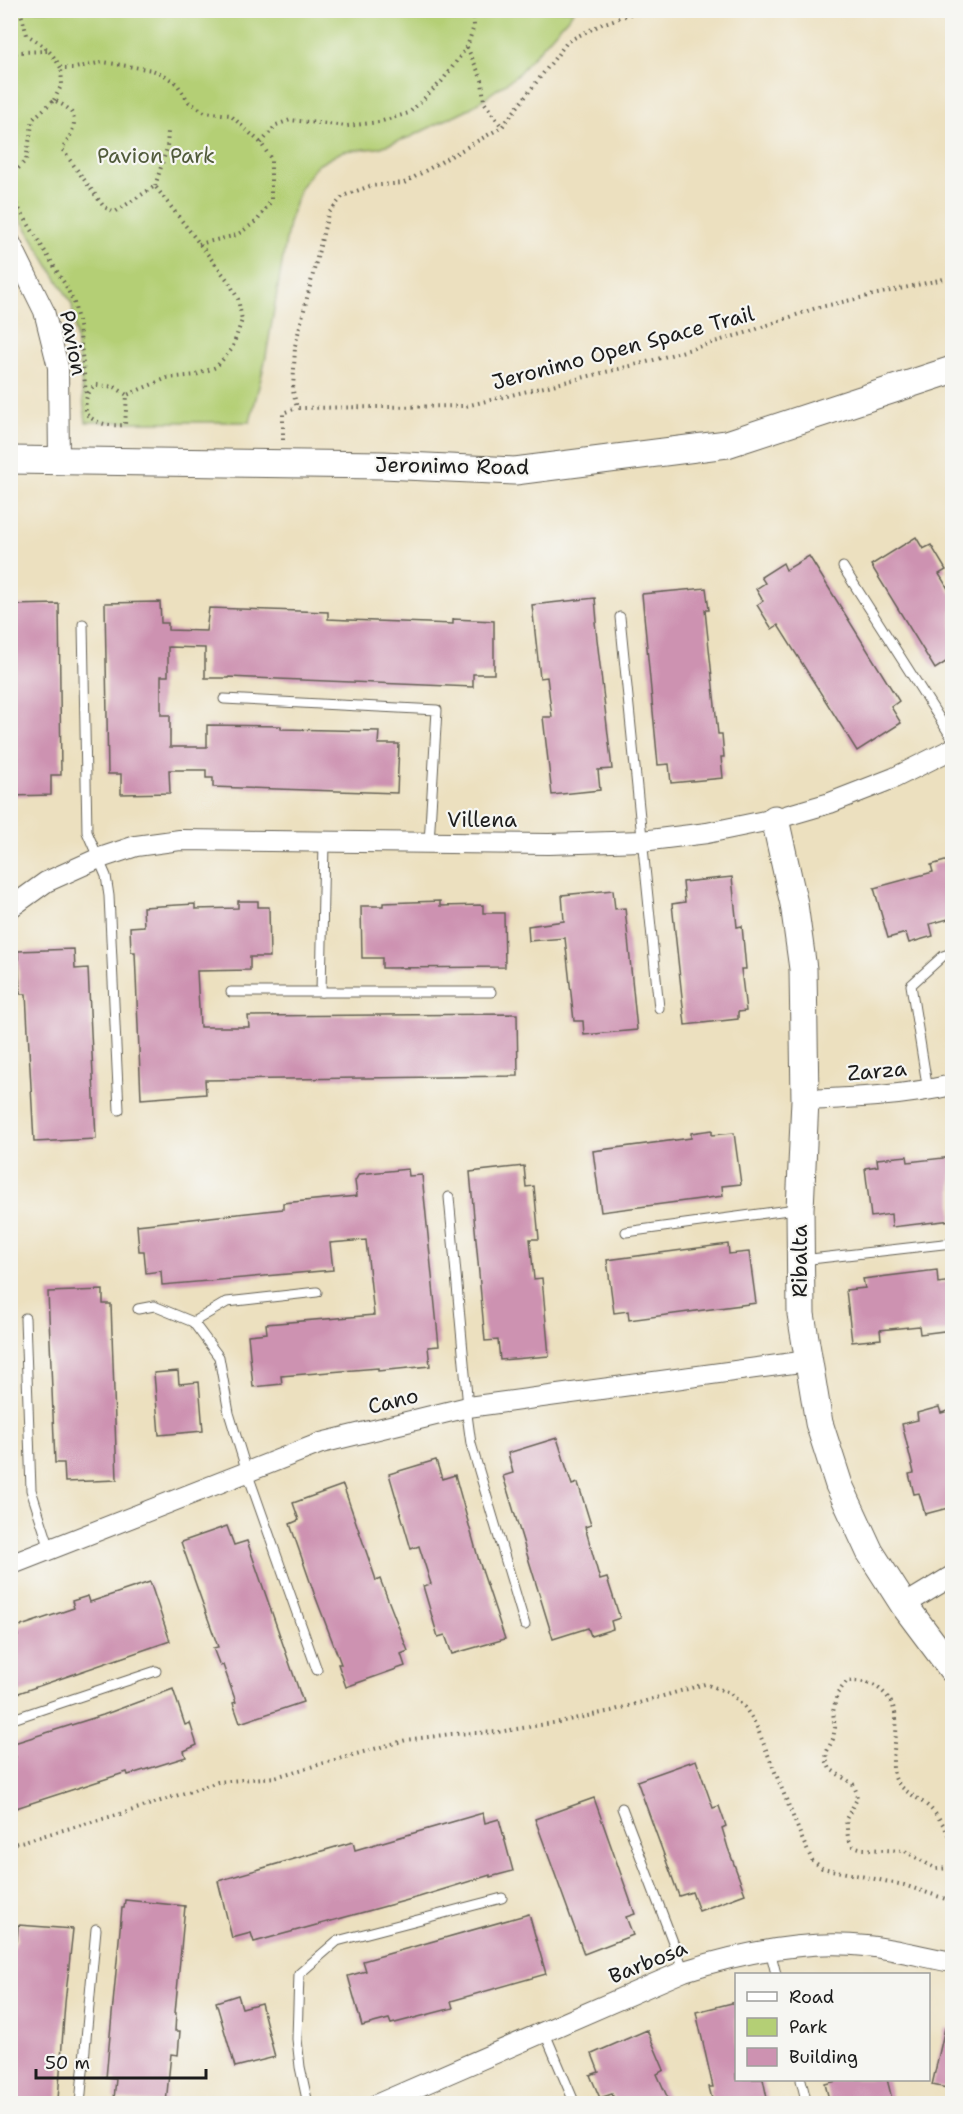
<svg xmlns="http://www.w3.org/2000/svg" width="963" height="2114" font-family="'Shantell Sans',sans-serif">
<rect width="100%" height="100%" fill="#f6f6f2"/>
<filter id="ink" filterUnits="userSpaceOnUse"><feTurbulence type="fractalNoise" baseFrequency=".0167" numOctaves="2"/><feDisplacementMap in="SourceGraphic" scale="12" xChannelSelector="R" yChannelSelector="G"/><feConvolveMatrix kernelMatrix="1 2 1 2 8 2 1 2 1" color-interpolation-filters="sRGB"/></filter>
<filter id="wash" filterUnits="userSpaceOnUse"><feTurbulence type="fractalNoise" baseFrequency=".008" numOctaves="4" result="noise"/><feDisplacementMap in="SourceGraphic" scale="24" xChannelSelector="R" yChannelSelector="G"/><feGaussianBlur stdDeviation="1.35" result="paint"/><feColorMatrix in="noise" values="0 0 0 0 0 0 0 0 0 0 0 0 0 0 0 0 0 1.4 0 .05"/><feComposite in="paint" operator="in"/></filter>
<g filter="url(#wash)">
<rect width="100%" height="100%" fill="#ece0bf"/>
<path fill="#b4cf75" stroke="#687648" stroke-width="1.5" d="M11,10H574V11L516,76L470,108L410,137L378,148L343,151L316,166L300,188L289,223L265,362L250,422H86L72,304L11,203Z"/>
<g id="blocks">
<g fill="#cd92b1">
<path d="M916,537L923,549L931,545L946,570L939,574L952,595V658L935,669L871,565Z"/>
<path d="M809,556L899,701L891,707L901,723L857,751L778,625L772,629L757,605L763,601L756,589L765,583L761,577L783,563L786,570Z"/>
<path d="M706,588L709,610H705L718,734H722L724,757H721L723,778L671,783L669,764L658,765L642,594Z"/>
<path d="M595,598L597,622H595L612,769L598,770L600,790L552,795L543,717H552L547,677L540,678L532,605Z"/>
<path d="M160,602L161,623H168V630L206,631L209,608L328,612V619L349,620L453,624V619L494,621V674H473V687L229,677V678H205V648L168,647V676H161V715H170V747H207V725L281,726V729L379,731L378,744H399L397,793L213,787V778H206V770H169L170,793L121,794V774H108L105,603Z"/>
<path d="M59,604L61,775H51V795L10,796V605Z"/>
<path d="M952,859V918L930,924L933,936L909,943L906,933L888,938L874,888L933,872L931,865Z"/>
<path d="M732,877L737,927L742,926L746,969H741L746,1011L738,1012V1019L685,1025L672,904L685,902L683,882Z"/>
<path d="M613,890L615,909L625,908L637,1030L584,1035L583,1021H574L565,938L529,941L528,926L564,921L562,895Z"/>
<path d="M238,901H258V907H269L270,957H250V970L197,971L200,1027H249L248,1016L517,1014L518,1076L205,1080L206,1094L141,1099L135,952H131L130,927L144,926L143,907L195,904V909L238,908Z"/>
<path d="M440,901V906L483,905V913H504L505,967L382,968V958H362L361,906H383V903Z"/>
<path d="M74,949L75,969L88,968L96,1139L34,1142L26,994H20L18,951Z"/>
<path d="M712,1130V1135L734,1133L741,1184L722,1186L723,1196L601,1212L593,1151L691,1138V1133Z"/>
<path d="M907,1156L908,1162L952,1157V1220L892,1227L891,1214L871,1217L865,1168L878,1166L877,1159Z"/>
<path d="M524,1166L526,1187L534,1186L539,1239H530L534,1279L542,1278L549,1356L500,1360L498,1340L485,1341L470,1172Z"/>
<path d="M408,1169L409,1176L422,1175L439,1346L428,1347L430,1366L378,1371V1368L281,1376L282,1384L253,1387L248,1335L267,1333L266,1324L374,1315L366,1240L330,1243L333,1270L162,1285L161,1271L146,1273L144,1251H139L137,1225L283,1209V1203L357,1196L355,1181L359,1174Z"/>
<path d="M728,1244L729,1254L749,1252L756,1303L629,1320L628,1311L614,1313L607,1260Z"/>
<path d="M937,1270L938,1283L952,1281V1330L920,1334L919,1326L880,1330L881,1339L852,1342L846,1290L865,1288L863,1279Z"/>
<path d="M103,1290V1304H111L117,1480L65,1482L64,1463H55L48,1292Z"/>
<path d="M178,1371L179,1384L199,1382L203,1431L159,1435L154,1373Z"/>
<path d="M939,1407L941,1413L952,1410V1507L925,1514L919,1493L914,1494L909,1474L914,1473L902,1424L918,1420L917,1413Z"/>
<path d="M557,1438L572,1485L578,1483L591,1525L585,1527L600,1580L607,1578L620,1618L611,1621L613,1629L591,1636L588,1628L553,1639L503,1476L513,1473L508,1453Z"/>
<path d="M436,1460L442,1479L455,1475L479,1561L505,1639L452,1654L445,1635L438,1637L423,1586L431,1584L419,1546L411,1549L389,1474Z"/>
<path d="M343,1485L375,1577L376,1581L380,1579L408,1651L401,1654L405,1666L346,1687L338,1664H341L314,1593L290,1524L299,1520L293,1503Z"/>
<path d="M227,1526L234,1545L247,1541L303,1702L240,1723L233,1703L236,1702L223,1665L220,1666L213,1648L218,1647L181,1542Z"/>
<path d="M150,1582L170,1641L10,1696V1638L18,1636L15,1628L74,1608L72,1601L88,1596L90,1602Z"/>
<path d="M173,1689L185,1725L190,1723L197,1745L184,1751L186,1757L128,1775L127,1772L10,1810V1759L16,1757L11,1744L103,1715Z"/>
<path d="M696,1760L713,1808L719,1806L726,1826L722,1828L728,1848L745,1894L699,1911L692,1892L679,1896L637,1781Z"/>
<path d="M594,1798L635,1914L626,1917L633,1935L584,1954L535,1819Z"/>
<path d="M483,1813L485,1823L499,1819L513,1871L490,1877V1875L419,1897L254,1942L251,1933L232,1938L218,1881L353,1842L355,1850Z"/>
<path d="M125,1900L185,1906L175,2013H176L175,2031H180L178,2055L171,2054L166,2103L114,2099L116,2079L106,2078L122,1908H124Z"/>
<path d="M529,1914L546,1974L451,2001L453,2008L391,2024L389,2019L362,2026L348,1976L366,1971L363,1961Z"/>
<path d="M18,1925L73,1929L65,2003L58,2100L44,2099L43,2103H10V1945L15,1946V1941H17Z"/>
<path d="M238,1995L242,2008L261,2003L275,2057L235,2067L216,2002Z"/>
<path d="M736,2002V2079H763L768,2103H713L709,2087H713L696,2012Z"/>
<path d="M945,2028L952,2029V2089L932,2085Z"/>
<path d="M647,2030L664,2070L657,2074L670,2103H616L612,2094L600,2098L590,2075L599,2072L592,2054Z"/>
<path d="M844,2079H887L893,2103H830L825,2084Z"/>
</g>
</g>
</g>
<g filter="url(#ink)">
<use href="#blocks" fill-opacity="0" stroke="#656155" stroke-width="1.5"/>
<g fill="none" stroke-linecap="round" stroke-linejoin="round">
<defs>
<g id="lane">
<path d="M843,567L952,738"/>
<path d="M620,617L659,1008"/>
<path d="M83,624L87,832L106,876L109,896L119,1110"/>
<path d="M224,699L437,710L429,843"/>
<path d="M231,992H491"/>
<path d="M321,992L324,842"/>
<path d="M928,1091L911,985L943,956L952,953"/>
<path d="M449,1197L468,1407"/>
<path d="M626,1232L796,1209"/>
<path d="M802,1260L952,1243"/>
<path d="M138,1309L154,1306L193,1322L227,1302L317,1292"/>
<path d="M25,1318L31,1490L50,1549"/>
<path d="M193,1322L219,1357L229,1413L247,1472L317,1670"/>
<path d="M466,1407L471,1444L525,1625"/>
<path d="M10,1720L156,1671"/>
<path d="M622,1808L684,1971"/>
<path d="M770,1950L776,1974"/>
<path d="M544,2031L575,2104"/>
<path d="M801,2080L807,2104"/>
<path d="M80,2104L96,1929"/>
<path d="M308,2104L300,2067L297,2039L299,1974L337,1941L502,1898"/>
</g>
<g id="street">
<path d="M10,242L44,311L58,367L59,461"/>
<path d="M10,908L46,882L97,859L136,846L180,840L549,844L642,841L707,833L775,819L830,803L894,778L952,749"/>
<path d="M805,1100C855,1098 904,1096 952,1085"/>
<path d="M10,1565L321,1443L468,1407L808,1361"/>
<path d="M904,1605L952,1576"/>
<path d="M378,2104L684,1971C741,1953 805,1939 866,1946C895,1949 924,1957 952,1962"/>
</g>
<g id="secondary">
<path d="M10,460L383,465L515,471L727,444L952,370"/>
<path d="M775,819L794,904L803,969L805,1100L800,1209L801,1314L819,1423L839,1485L870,1552L904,1605L952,1669"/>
</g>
</defs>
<use href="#lane" stroke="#656155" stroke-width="11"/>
<use href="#street" stroke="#656155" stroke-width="22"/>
<use href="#secondary" stroke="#656155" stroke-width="29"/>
<g stroke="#656155" stroke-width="4" stroke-dasharray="1.5 4.5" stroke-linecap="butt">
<path d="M20,10L27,35C44,45 50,50 61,68H75L103,62L152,70L163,74L177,84L189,102L205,112L230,115L261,143L271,159V201L257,221L237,235L199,244"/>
<path d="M642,10L602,24L568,41L502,127L404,183L370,186L343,196L328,214L295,346L293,391L297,408L466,406L647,362L745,333L816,308L952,277"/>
<path d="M467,47L482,80L484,102L502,127"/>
<path d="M10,55L18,52L49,51"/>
<path d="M54,100L62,84L61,68"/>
<path d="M261,143L276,125L290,120L347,126L379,122L409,113L442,81L467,47L474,26L473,10"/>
<path d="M10,177L26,160L33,119L54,100C59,103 68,107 71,112C79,123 69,139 62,149L104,207L115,212L155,186L229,282L238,299L242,320L232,349L216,367L196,375L167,378L127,395L125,425C109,426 99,425 86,414C85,401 85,394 96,385L115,387L127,395"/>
<path d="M155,186L167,148L168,131"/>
<path d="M10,194L66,286L74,303L79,325L86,394"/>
<path d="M283,440V413L297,408"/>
<path d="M952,1840C946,1829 940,1818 931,1809C921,1799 907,1794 898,1783C882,1761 911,1722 885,1694C874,1682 861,1681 847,1681L837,1694L833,1712L835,1728L833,1739L827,1751L826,1760L830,1769L853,1784L856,1791L857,1799L846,1819L848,1838L853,1846L863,1849L905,1851L936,1869L952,1868"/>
<path d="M10,1845L124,1813L218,1782L275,1777L406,1740L451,1734L498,1732L559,1722L611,1711L705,1684L730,1693L744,1706L756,1725L803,1841L812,1860L822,1868L904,1885L952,1901"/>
</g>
<use href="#lane" stroke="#fff" stroke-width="9"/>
<use href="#street" stroke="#fff" stroke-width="20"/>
<use href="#secondary" stroke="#fff" stroke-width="27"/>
</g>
</g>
<g text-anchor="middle" stroke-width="4.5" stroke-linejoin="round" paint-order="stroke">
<g font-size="21" fill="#515b3b" stroke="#f6f6f2">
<text x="156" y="163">Pavion Park</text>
</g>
<g font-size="21" fill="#1c1c1c" stroke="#f6f6f2">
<text transform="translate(73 343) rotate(79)" y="7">Pavion</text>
<text transform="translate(623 348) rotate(-15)" y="7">Jeronimo Open Space Trail</text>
<text transform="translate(452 466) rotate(1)" y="7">Jeronimo Road</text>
<text x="482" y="827">Villena</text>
<text transform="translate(877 1071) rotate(-5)" y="7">Zarza</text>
<text transform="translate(800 1261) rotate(-90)" y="7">Ribalta</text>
<text transform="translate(393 1401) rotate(-14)" y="7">Cano</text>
<text transform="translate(648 1962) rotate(-22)" y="7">Barbosa</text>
</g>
</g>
<rect width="963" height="2114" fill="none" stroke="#f6f6f2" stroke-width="36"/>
<rect x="735" y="1973" width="195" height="108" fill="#f6f6f2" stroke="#9f9f9c" stroke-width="1.5"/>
<rect x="747" y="1992" width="30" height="9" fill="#ffffff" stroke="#9f9f9c" stroke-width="1.5"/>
<text x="789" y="2003" font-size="18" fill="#1c1c1c">Road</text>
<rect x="747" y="2018" width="30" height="18" fill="#b4cf75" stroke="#9f9f9c" stroke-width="1.5"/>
<text x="789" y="2033" font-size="18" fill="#1c1c1c">Park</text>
<rect x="747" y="2048" width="30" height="18" fill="#cd92b1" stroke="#9f9f9c" stroke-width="1.5"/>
<text x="789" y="2063" font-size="18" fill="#1c1c1c">Building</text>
<path d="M36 2069v9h170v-9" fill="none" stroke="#1c1c1c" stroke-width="3"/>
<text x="45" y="2069" font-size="18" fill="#1c1c1c" stroke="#f6f6f2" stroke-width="4.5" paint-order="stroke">50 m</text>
</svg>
